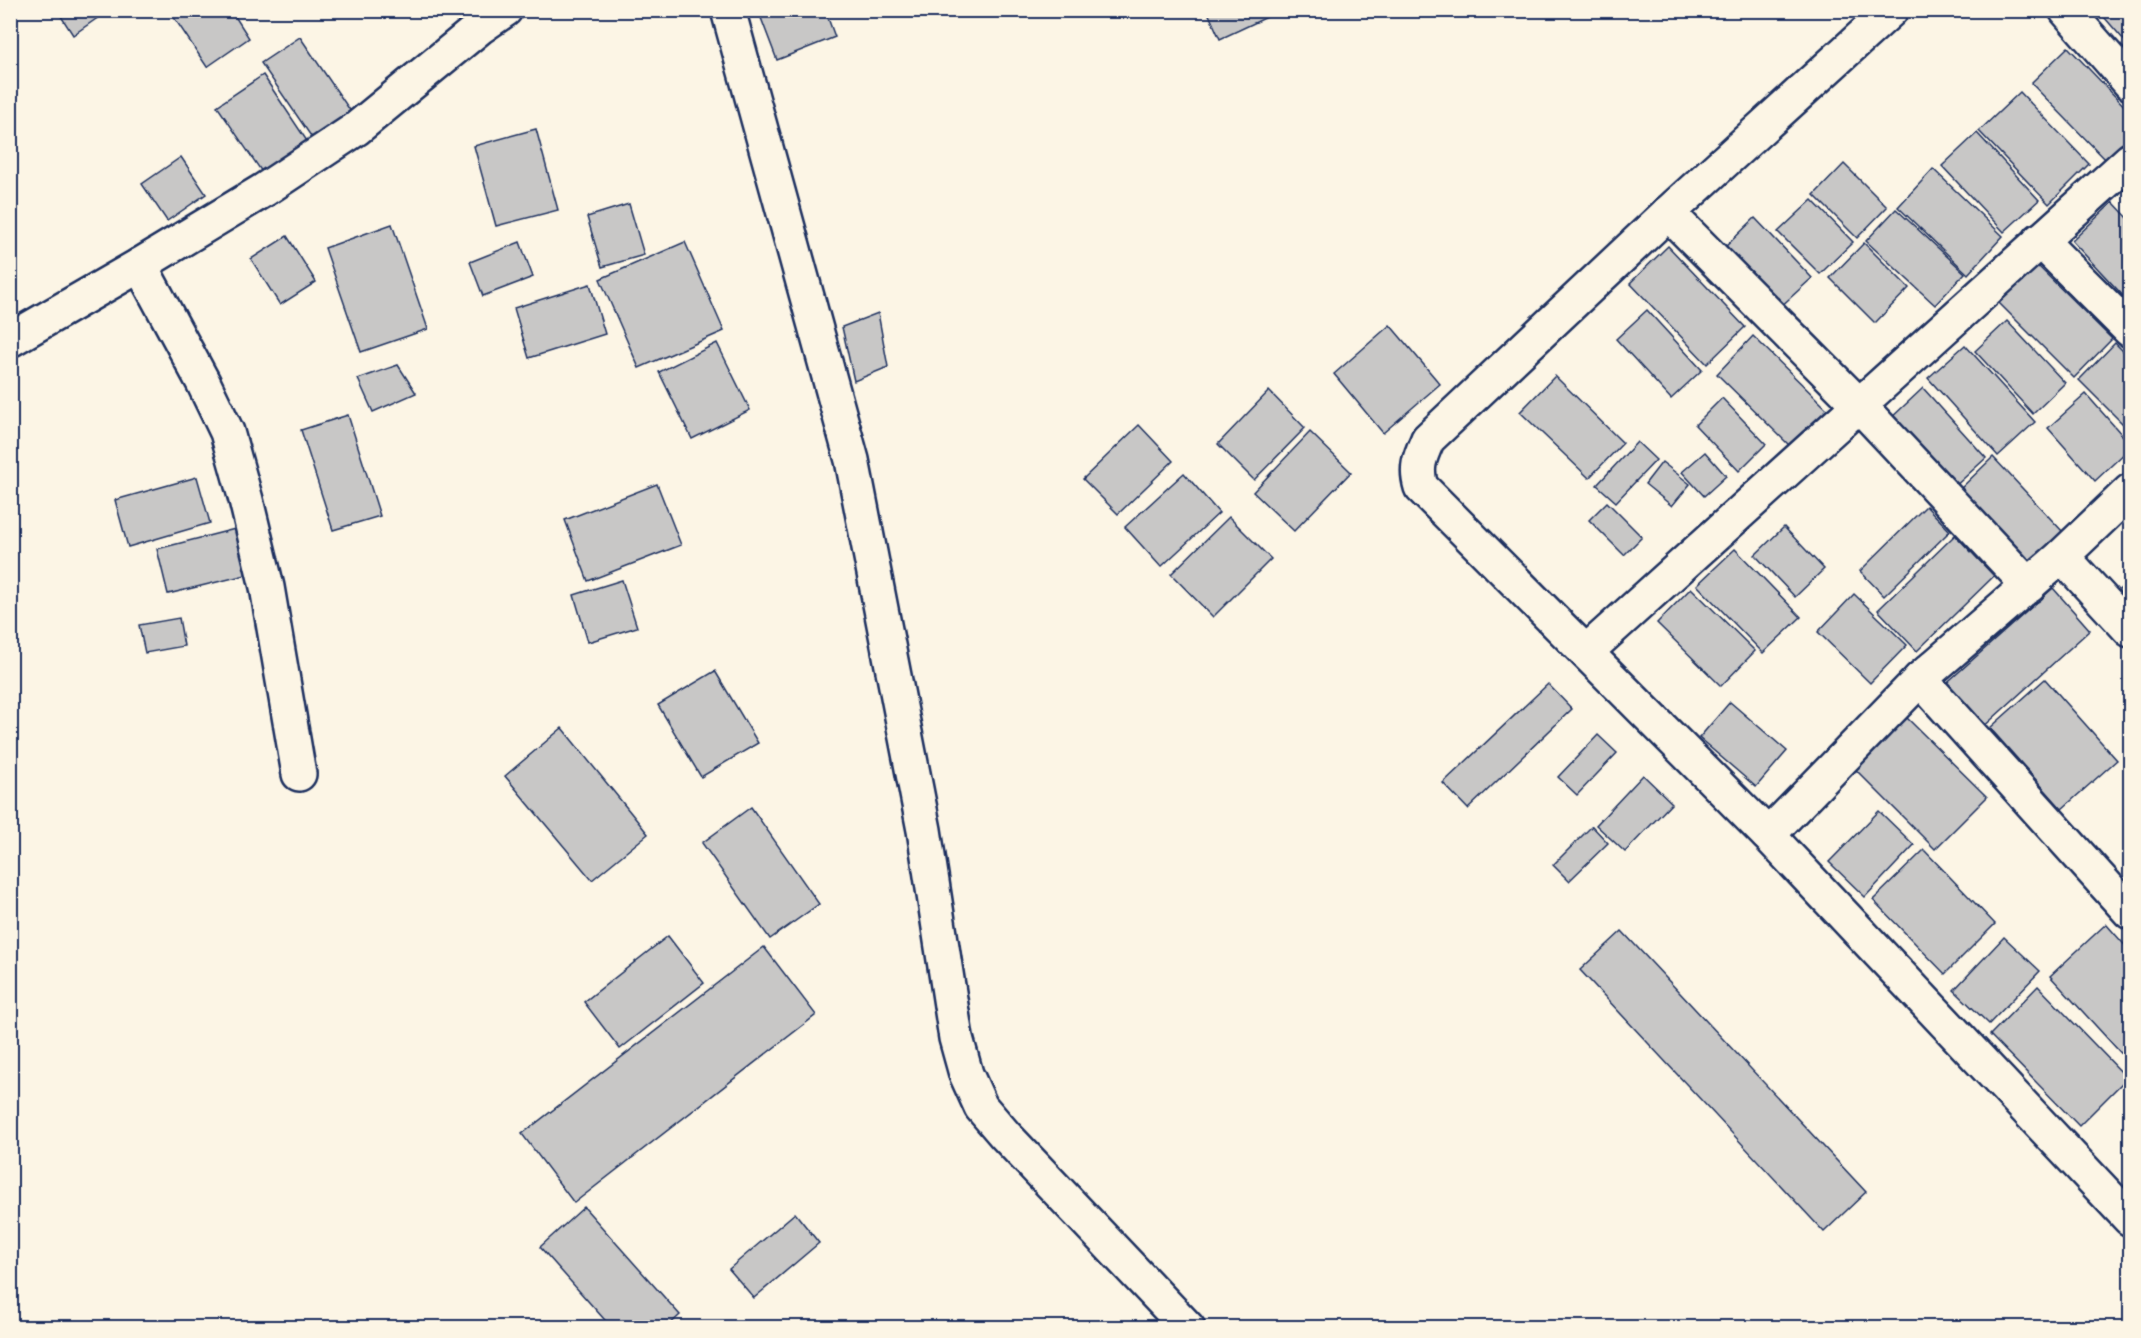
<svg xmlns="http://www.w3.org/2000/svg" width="2141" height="1338" font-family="Sriracha,sans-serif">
<rect width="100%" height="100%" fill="#fcf5e5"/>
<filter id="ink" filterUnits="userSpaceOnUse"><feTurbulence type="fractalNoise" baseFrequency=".0167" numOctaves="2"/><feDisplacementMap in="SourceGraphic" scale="12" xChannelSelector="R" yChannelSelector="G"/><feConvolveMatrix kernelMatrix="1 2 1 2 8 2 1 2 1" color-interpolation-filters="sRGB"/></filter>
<g filter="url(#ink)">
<g fill="#c8c7c6" stroke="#1b2f5e" stroke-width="1.5">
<path d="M57,10H109L73,35Z"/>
<path d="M169,10H231L249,38L207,67Z"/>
<path d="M758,10H825L835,37L777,60Z"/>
<path d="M1207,10H1282L1220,39Z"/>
<path d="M2098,10H2130V47Z"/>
<path d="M300,37L356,119L317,145L261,63Z"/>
<path d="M2068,47L2130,112V136L2106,160L2031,83Z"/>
<path d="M263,75L309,144L264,175L217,106Z"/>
<path d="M2020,92L2089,164L2049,204L1979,131Z"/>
<path d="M536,129L558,210L496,226L474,146Z"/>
<path d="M1977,133L2039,200L2004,232L1942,166Z"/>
<path d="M181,157L206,194L167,221L142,184Z"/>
<path d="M1844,164L1887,207L1857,238L1814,195Z"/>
<path d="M1933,169L2003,236L1968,274L1898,207Z"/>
<path d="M1812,200L1853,242L1820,274L1778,232Z"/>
<path d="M2113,202L2130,220V303L2072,241Z"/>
<path d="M629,204L644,255L602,267L587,217Z"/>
<path d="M1896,209L1965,273L1935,305L1866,241Z"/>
<path d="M1755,218L1812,278L1778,309L1723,249Z"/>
<path d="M392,224L428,329L361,352L325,248Z"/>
<path d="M287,236L316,282L280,305L251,259Z"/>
<path d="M520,242L533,277L483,296L470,262Z"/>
<path d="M685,242L724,331L639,368L600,279Z"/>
<path d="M1864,243L1909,288L1875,323L1830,278Z"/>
<path d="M1668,246L1745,327L1707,364L1630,283Z"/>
<path d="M2037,265L2112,339L2074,378L1999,303Z"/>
<path d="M590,284L605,334L529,358L514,308Z"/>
<path d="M1647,310L1702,370L1671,399L1616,339Z"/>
<path d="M878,313L888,367L854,381L842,327Z"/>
<path d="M2007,321L2065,383L2033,414L1975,351Z"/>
<path d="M1390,325L1440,384L1383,433L1334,374Z"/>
<path d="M1753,336L1828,410L1792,448L1717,374Z"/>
<path d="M717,343L750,410L692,439L659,372Z"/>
<path d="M2115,343L2130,358V431L2079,380Z"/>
<path d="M1965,345L2035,422L1998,456L1928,378Z"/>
<path d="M398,365L416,393L373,412L358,379Z"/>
<path d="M1555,376L1623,443L1589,478L1520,412Z"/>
<path d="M1923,388L1986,458L1952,489L1889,420Z"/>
<path d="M1269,391L1305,428L1254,480L1218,444Z"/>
<path d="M2086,394L2130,444V448L2095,481L2048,428Z"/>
<path d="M1722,398L1766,444L1739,471L1695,425Z"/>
<path d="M348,415L380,516L333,530L301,430Z"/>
<path d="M1139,425L1173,461L1118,514L1083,479Z"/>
<path d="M1310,432L1351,472L1294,531L1253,492Z"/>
<path d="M1637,442L1656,460L1616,502L1597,485Z"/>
<path d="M1705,452L1726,476L1704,496L1682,472Z"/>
<path d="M1993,457L2063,532L2025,568L1955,494Z"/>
<path d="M1662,462L1690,484L1672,506L1645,484Z"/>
<path d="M1184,473L1219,513L1161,567L1125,527Z"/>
<path d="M197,477L210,523L128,547L115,500Z"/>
<path d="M657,484L681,545L588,581L565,520Z"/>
<path d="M1607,502L1642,537L1624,555L1589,520Z"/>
<path d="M1926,506L1950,531L1884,596L1860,571Z"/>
<path d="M1229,517L1271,559L1213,617L1171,574Z"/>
<path d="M243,527L254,573L168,594L157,549Z"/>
<path d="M1784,527L1824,569L1795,597L1755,555Z"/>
<path d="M1955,535L1994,576L1917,651L1878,610Z"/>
<path d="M1735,549L1801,617L1763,653L1697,585Z"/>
<path d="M2130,579V615L2113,596Z"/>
<path d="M622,580L637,627L588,642L574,595Z"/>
<path d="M1691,588L1755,651L1721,686L1657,623Z"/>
<path d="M2053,588L2090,630L1980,730L1942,687Z"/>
<path d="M1854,594L1907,645L1870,683L1818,632Z"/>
<path d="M179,618L184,646L145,653L139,625Z"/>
<path d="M715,671L758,743L701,777L658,705Z"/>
<path d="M2045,679L2117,760L2062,809L1990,728Z"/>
<path d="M1548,684L1572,709L1468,809L1443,783Z"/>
<path d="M1730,702L1787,751L1756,787L1699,738Z"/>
<path d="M1906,717L1987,797L1935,849L1855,769Z"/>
<path d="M562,728L648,834L592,880L505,776Z"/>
<path d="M1598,735L1617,753L1577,795L1558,777Z"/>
<path d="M1643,775L1672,803L1625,852L1596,825Z"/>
<path d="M751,807L819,904L770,939L702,843Z"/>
<path d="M1879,811L1914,845L1865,897L1829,862Z"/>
<path d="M1592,826L1608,843L1569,881L1553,865Z"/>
<path d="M1924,850L1995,924L1945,974L1873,900Z"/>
<path d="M2106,924L2130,951V1063L2050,976Z"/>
<path d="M1622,931L1866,1192L1824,1232L1580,970Z"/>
<path d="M668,936L704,983L620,1049L584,1002Z"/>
<path d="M2004,937L2040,971L1989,1024L1954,990Z"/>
<path d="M764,947L816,1015L574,1203L522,1134Z"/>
<path d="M2038,986L2127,1078L2079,1126L1990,1035Z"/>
<path d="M584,1207L680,1315L666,1328H612L540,1247Z"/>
<path d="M795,1213L819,1243L754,1298L729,1269Z"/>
</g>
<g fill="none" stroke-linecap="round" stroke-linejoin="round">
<defs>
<g id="street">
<path d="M728,10L852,460L924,830L956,1038L966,1074L981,1107L1005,1135L1188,1328"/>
<path d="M1891,10L1668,213L1428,439C1420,457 1415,467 1421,487L1768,835L2130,1219"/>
<path d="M2066,10L2130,83"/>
<path d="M1668,213L1859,405L2029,586"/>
<path d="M2040,240L2130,330"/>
<path d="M140,265L203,382L227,432L246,500L267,587L299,774"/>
<path d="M10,340L140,265L264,190L356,129L479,28L505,10"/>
<path d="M2062,556L2130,630"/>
<path d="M1586,652L2130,160"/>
<path d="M1920,679L2130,912"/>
<path d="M1768,835L1920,679L2062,556L2130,491"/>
</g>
</defs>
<use href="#street" stroke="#1b2f5e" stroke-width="38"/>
<use href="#street" stroke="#fcf5e5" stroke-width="33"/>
</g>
</g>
<rect width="2141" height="1338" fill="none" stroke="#fcf5e5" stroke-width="36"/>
<rect x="18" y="18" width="2105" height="1302" fill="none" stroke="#1b2f5e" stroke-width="2" filter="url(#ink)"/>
</svg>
